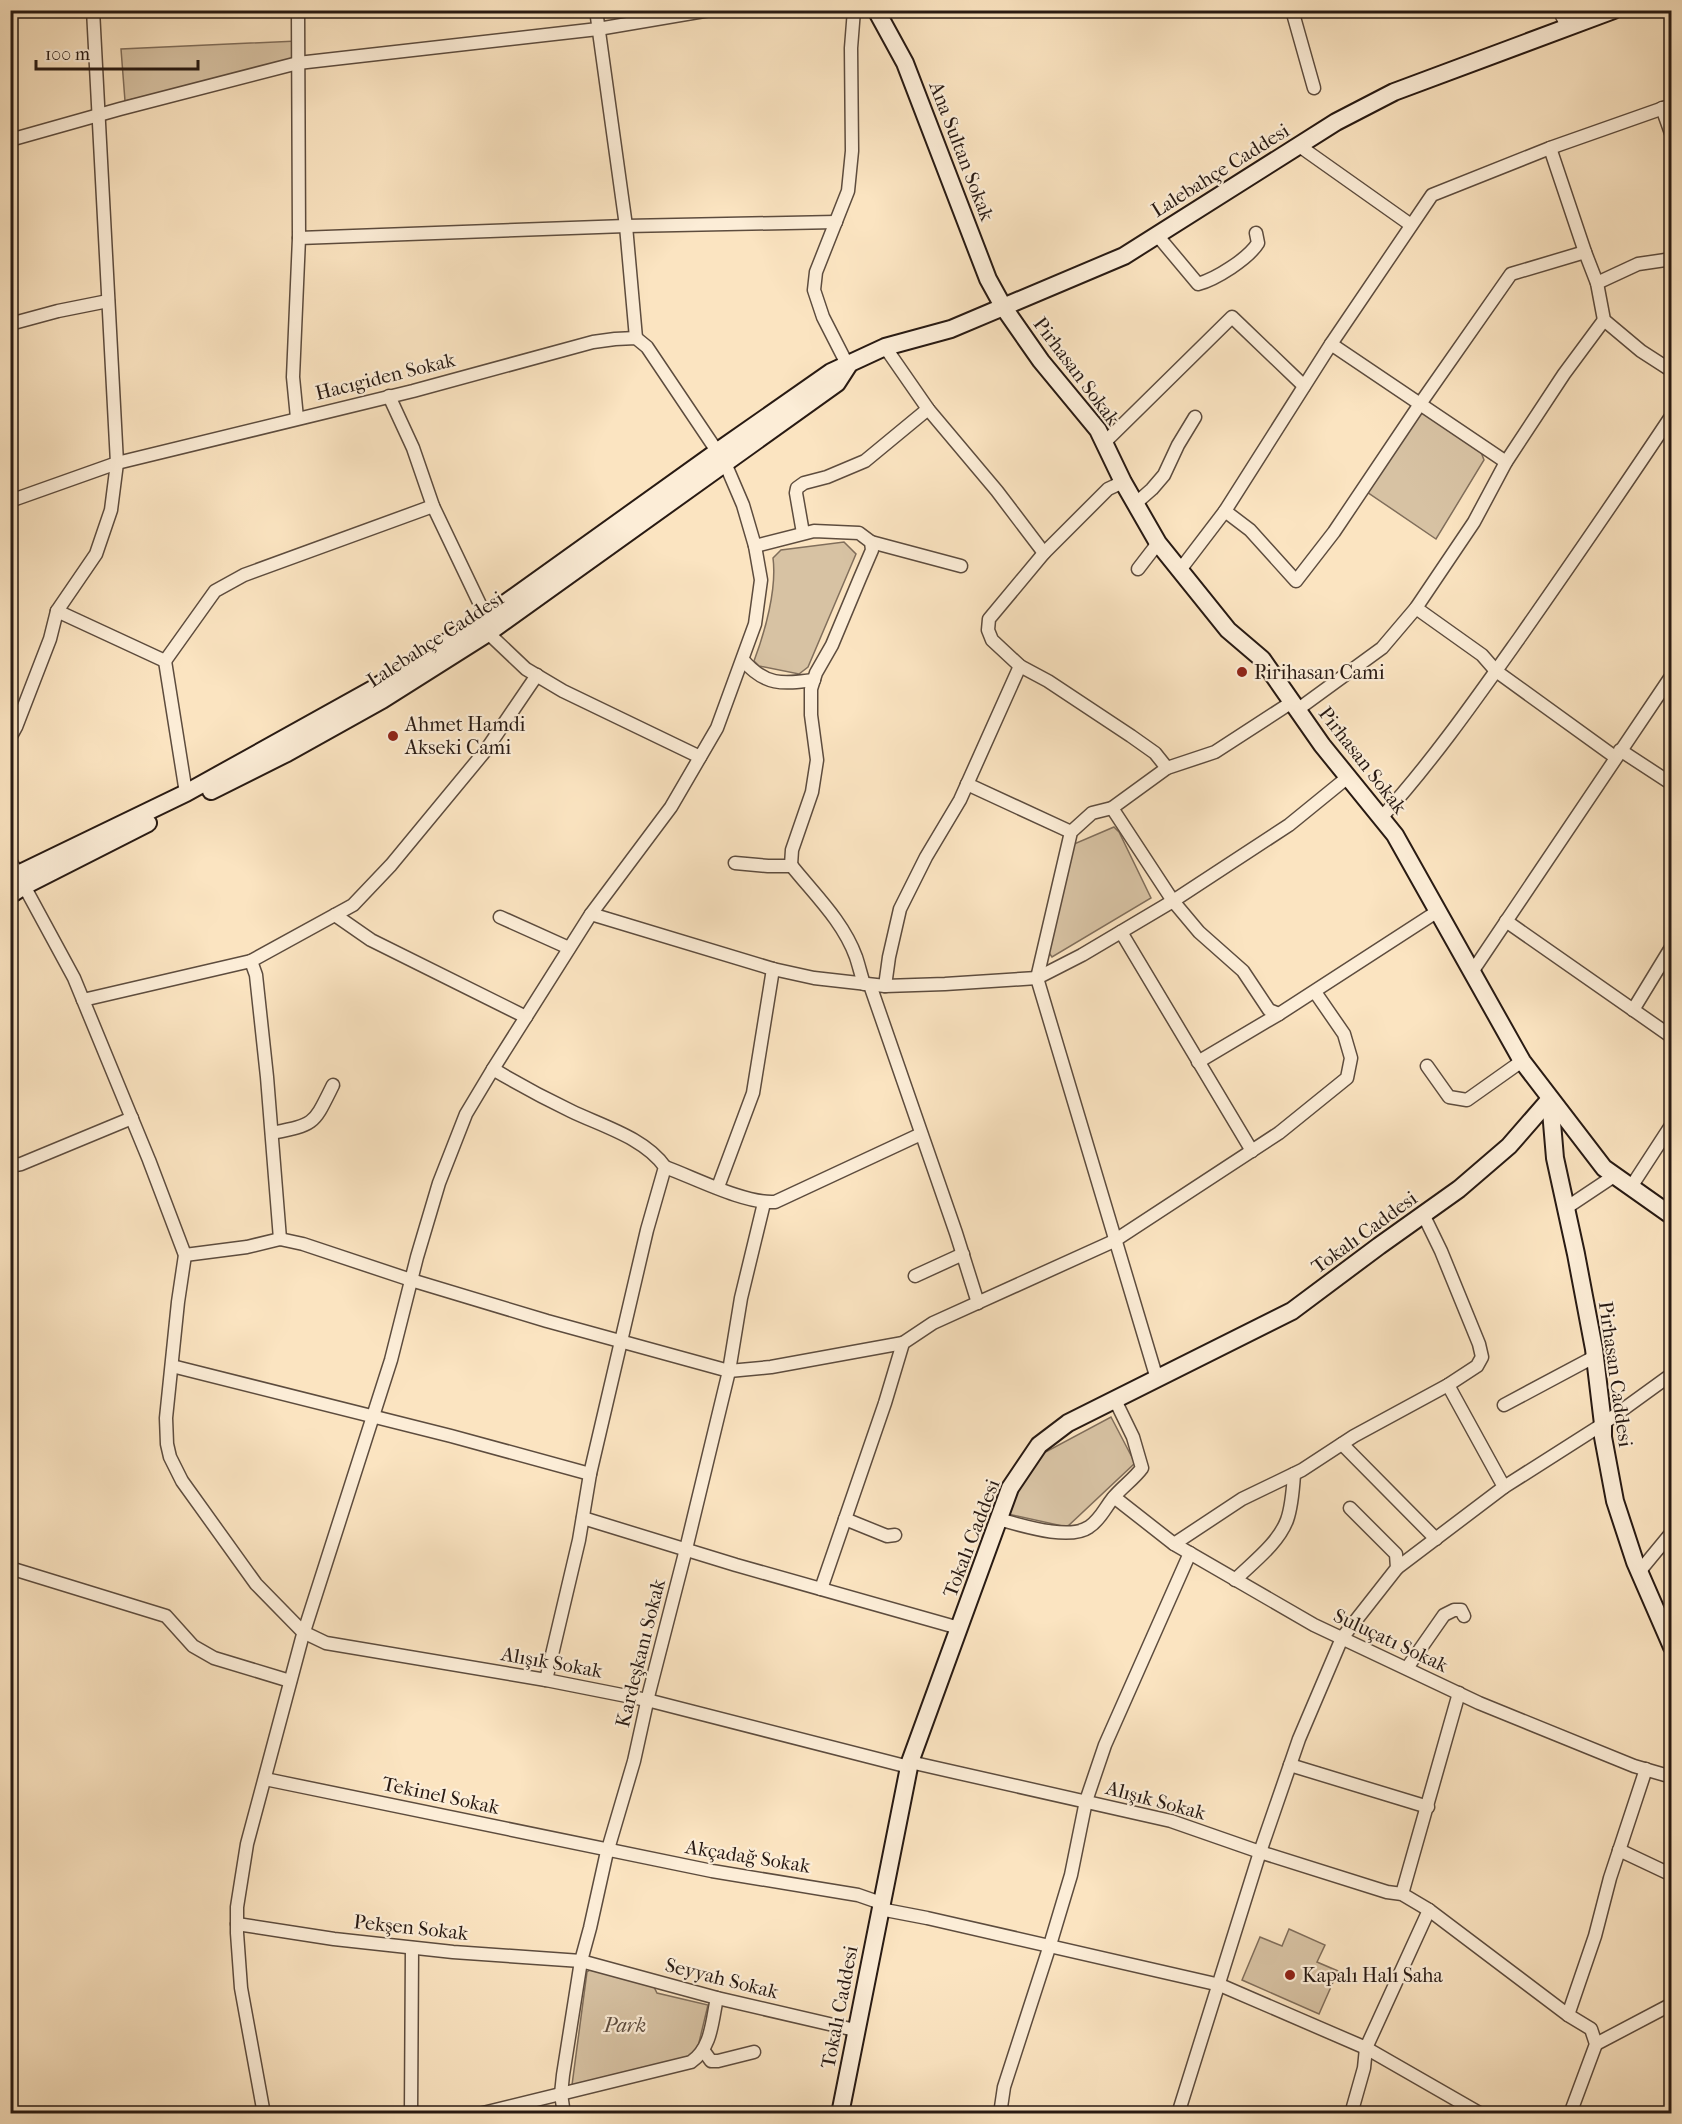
<svg xmlns="http://www.w3.org/2000/svg" width="1682" height="2124" font-family="'IM FELL French Canon',serif">
<rect width="100%" height="100%" fill="#fbe4c1"/>
<filter id="stains"><feTurbulence type="fractalNoise" baseFrequency=".00333" numOctaves="4"/><feColorMatrix values="0 0 0 0 .2 0 0 0 0 .09 0 0 0 0 .02 0 0 0 .5 -.17"/></filter>
<radialGradient id="worn" r=".72"><stop offset=".6" stop-color="#630" stop-opacity="0"/><stop offset="1" stop-color="#630" stop-opacity=".3"/></radialGradient>
<g fill="#d7c2a3" stroke="#806e5b" stroke-width="1.5">
<path d="M297,41L292,62L125,101L121,49Z"/>
<path d="M1423,413L1481,452L1484,460L1436,539L1364,490L1414,415Z"/>
<path d="M844,542L856,554L808,667L799,674L759,666L754,661C765,632 777,589 773,558L781,550Z"/>
<path d="M1114,827L1119,832L1151,898L1052,957L1047,950L1074,844Z"/>
<path d="M1111,1417L1135,1463L1067,1527L1008,1514L1018,1485L1038,1456Z"/>
<path d="M1289,1929L1325,1945L1317,1962L1338,1971L1319,2014L1242,1980L1260,1937L1282,1946Z"/>
<path d="M590,1970L652,1983L657,1993L708,2005L696,2055L572,2085L587,1972Z"/>
</g>
<g fill="none" stroke-linecap="round" stroke-linejoin="round">
<defs>
<g id="street">
<path d="M298,10L299,238L626,226L836,222"/>
<path d="M596,10L626,226L636,338"/>
<path d="M1292,10L1314,88"/>
<path d="M1559,10L1568,28"/>
<path d="M1662,108L1672,136"/>
<path d="M10,140L120,109L298,63L598,29L710,10"/>
<path d="M1298,145L1411,225"/>
<path d="M1550,148L1585,252L1597,283L1604,320L1641,351L1672,371"/>
<path d="M1157,235L1198,284C1216,279 1248,259 1258,243L1256,233"/>
<path d="M1597,283L1638,264L1672,259"/>
<path d="M10,324L58,311L108,301"/>
<path d="M1331,344L1506,462"/>
<path d="M885,347L928,409L997,491L1044,553"/>
<path d="M848,366L823,317L814,290L816,272L848,191L852,151L851,48L854,10"/>
<path d="M389,396L413,448L433,506L486,617"/>
<path d="M297,418L293,377L299,238"/>
<path d="M1104,443L1232,317L1304,386"/>
<path d="M1123,482L1108,489L1044,553L989,619L988,630L992,640L1020,666L1048,681L1131,736L1155,753L1167,768"/>
<path d="M10,501L117,463L413,391L593,342L615,339L636,338L647,347L725,463L743,505L755,546L761,580L755,624L717,728L671,807L591,914L493,1069"/>
<path d="M1135,504L1152,489L1164,475L1178,445L1195,417"/>
<path d="M1225,511L1250,530L1296,581L1334,532L1420,404L1511,274L1585,252"/>
<path d="M803,533L796,493L797,488L804,483L827,477L865,461L928,409"/>
<path d="M871,542L961,566"/>
<path d="M755,546L814,531L859,533L871,542L872,550L860,578L832,645L816,673L811,689V715L817,760L812,792L792,850L791,865C814,894 843,921 856,957C859,966 861,975 864,984"/>
<path d="M1138,569L1158,543"/>
<path d="M1180,570L1225,511L1331,344L1432,195L1550,148L1672,105"/>
<path d="M1416,608L1482,655L1496,671L1615,757"/>
<path d="M57,611L165,661L215,591L244,575L433,506"/>
<path d="M488,633L526,669L563,691L700,757"/>
<path d="M743,660C765,686 782,684 814,680"/>
<path d="M165,661L186,793"/>
<path d="M1297,710L1382,648L1416,608L1474,522L1506,462L1564,374L1604,320"/>
<path d="M10,738L16,727L50,639L57,611L96,554L111,510L117,463L93,10"/>
<path d="M1620,750L1672,784"/>
<path d="M967,784L1071,832"/>
<path d="M1112,808L1173,901L1199,932L1243,971L1269,1010L1279,1014L1438,911"/>
<path d="M1381,818C1432,762 1476,699 1520,637C1571,564 1622,490 1672,415"/>
<path d="M10,860L74,978L149,1160L185,1255L178,1302L166,1418L167,1444L170,1457L182,1481L256,1584L303,1632L326,1643L546,1680L647,1700L909,1767"/>
<path d="M735,863L768,866H792"/>
<path d="M591,914L773,969L814,978L885,986L945,984L1037,978L1082,955L1173,901L1289,825L1348,777"/>
<path d="M335,915L371,940L526,1017"/>
<path d="M500,917L569,948"/>
<path d="M1506,921L1672,1037"/>
<path d="M1121,932L1252,1151"/>
<path d="M1472,972L1672,675"/>
<path d="M870,985L956,1233L978,1303"/>
<path d="M885,986L889,957L900,909L926,857L960,800L1020,666"/>
<path d="M83,1000L251,961"/>
<path d="M1633,1010L1672,946"/>
<path d="M1198,1062L1279,1014"/>
<path d="M1427,1066L1449,1097L1467,1100L1522,1061"/>
<path d="M272,1133C316,1124 313,1125 333,1085"/>
<path d="M10,1166L21,1164L132,1118"/>
<path d="M665,1167C695,1178 745,1204 775,1202L921,1134"/>
<path d="M718,1187L753,1093L773,969"/>
<path d="M1631,1187L1672,1124"/>
<path d="M1566,1208L1614,1176"/>
<path d="M280,1239L267,1077L256,975L251,961L353,905L391,865L486,750L537,675"/>
<path d="M185,1255L247,1247L280,1239L303,1244L411,1280L547,1321L729,1371L771,1367L903,1343"/>
<path d="M915,1276L963,1254"/>
<path d="M172,1366L451,1436L590,1474"/>
<path d="M1157,1379L1037,978L1071,832L1092,813L1112,808L1167,768L1215,752L1292,702"/>
<path d="M1504,1405L1594,1357"/>
<path d="M1342,1444L1436,1539"/>
<path d="M1504,1487L1603,1424L1672,1374"/>
<path d="M1114,1497L1174,1544L1314,1625L1479,1703L1634,1766L1672,1777"/>
<path d="M583,1518L736,1565L959,1628"/>
<path d="M845,1519L887,1536L895,1535"/>
<path d="M998,1519C1021,1525 1069,1541 1089,1527C1100,1520 1105,1508 1113,1498C1122,1487 1134,1479 1142,1468L1133,1437L1115,1400"/>
<path d="M1174,1544L1242,1499L1302,1470L1354,1436L1448,1385L1477,1366L1482,1357L1479,1344L1441,1251L1423,1214"/>
<path d="M10,1568L166,1616L193,1646L214,1658L290,1681"/>
<path d="M1397,1568L1504,1487L1448,1385"/>
<path d="M1639,1572L1672,1532"/>
<path d="M1235,1580C1252,1563 1278,1544 1287,1520C1292,1506 1293,1489 1294,1474"/>
<path d="M821,1589L885,1403L903,1343L933,1323L1114,1241L1279,1133L1347,1078L1351,1058L1344,1034L1315,992"/>
<path d="M1407,1668L1444,1615L1454,1610H1461L1464,1616"/>
<path d="M910,1762L1171,1821L1260,1852L1387,1892L1402,1894L1429,1910L1568,2015L1591,2029L1596,2044L1570,2114"/>
<path d="M1290,1765L1428,1807"/>
<path d="M265,1779L712,1871L858,1895L881,1903"/>
<path d="M1619,1850L1672,1875"/>
<path d="M1402,1894L1459,1693"/>
<path d="M880,1909L927,1918L1220,1985L1366,2048L1481,2114"/>
<path d="M237,1924L334,1939L453,1952L581,1961L717,1998L855,2030"/>
<path d="M1568,2015L1595,1936L1610,1878L1646,1769"/>
<path d="M1596,2044L1672,2004"/>
<path d="M703,2050L711,2061H718L754,2052"/>
<path d="M264,2114L241,1988L237,1933V1907L247,1844L302,1638L391,1360L417,1257L439,1183L466,1114L493,1069C518,1084 544,1098 571,1111C602,1126 645,1138 665,1167L647,1230L590,1474L579,1540L546,1680"/>
<path d="M411,2114L412,1948"/>
<path d="M479,2114L691,2062C712,2048 712,2020 717,1998"/>
<path d="M564,2114L561,2094L563,2075L581,1961L590,1928L606,1856L634,1761L649,1693L686,1549L729,1371L741,1298L764,1203"/>
<path d="M1000,2114L1004,2087L1050,1945L1071,1875L1086,1801L1105,1745L1190,1553"/>
<path d="M1178,2114L1260,1852L1299,1739L1342,1638L1397,1568L1396,1554L1350,1508"/>
<path d="M1351,2114L1364,2068L1366,2048L1429,1910"/>
</g>
<g id="secondary">
<path d="M876,10L905,63L988,279L1004,308L1041,361L1098,430L1123,482L1158,543L1228,630L1262,659L1322,745L1395,835L1522,1061L1604,1168L1672,1216"/>
<path d="M211,791L287,753L382,700L488,633L837,383L848,366"/>
<path d="M10,878L186,793L373,689L486,617L718,451L831,372L885,347L951,329L1124,256L1336,122L1394,92L1614,10"/>
<path d="M10,895L24,886L148,823"/>
<path d="M1550,1099L1555,1158L1576,1254L1594,1349L1603,1424V1437L1615,1501L1635,1562L1672,1647"/>
<path d="M840,2114L910,1762L1010,1488L1039,1445L1068,1423L1292,1311L1379,1246L1459,1189L1509,1146L1550,1099"/>
</g>
</defs>
<use href="#street" stroke="#5d4c3e" stroke-width="15"/>
<use href="#secondary" stroke="#281a13" stroke-width="20"/>
<use href="#street" stroke="#fcedd7" stroke-width="12"/>
<use href="#secondary" stroke="#fcedd7" stroke-width="16"/>
</g>
<g fill="#8f2418" stroke="#fcedd7" stroke-width="2">
<circle cx="1242" cy="672" r="6"/>
<circle cx="393" cy="736" r="6"/>
<circle cx="1290" cy="1975" r="6"/>
</g>
<g text-anchor="middle" stroke-width="4.5" stroke-linejoin="round" paint-order="stroke">
<g font-size="20" fill="#281a13" stroke="#fcedd7">
<text transform="translate(962 151) rotate(69)" y="7">Ana Sultan Sokak</text>
<text transform="translate(1220 170) rotate(-32)" y="7">Lalebahçe Caddesi</text>
<text transform="translate(1077 371) rotate(53)" y="7">Pirhasan Sokak</text>
<text transform="translate(385 376) rotate(-14)" y="7">Hacıgiden Sokak</text>
<text transform="translate(435 639) rotate(-33)" y="7">Lalebahçe Caddesi</text>
<text transform="translate(1363 760) rotate(52)" y="7">Pirhasan Sokak</text>
<text transform="translate(1364 1232) rotate(-36)" y="7">Tokalı Caddesi</text>
<text transform="translate(1616 1374) rotate(82)" y="7">Pirhasan Caddesi</text>
<text transform="translate(971 1538) rotate(-69)" y="7">Tokalı Caddesi</text>
<text transform="translate(1391 1640) rotate(25)" y="7">Suluçatı Sokak</text>
<text transform="translate(640 1653) rotate(-76)" y="7">Kardeşkanı Sokak</text>
<text transform="translate(552 1662) rotate(10)" y="7">Alışık Sokak</text>
<text transform="translate(441 1795) rotate(12)" y="7">Tekinel Sokak</text>
<text transform="translate(1156 1800) rotate(15)" y="7">Alışık Sokak</text>
<text transform="translate(748 1856) rotate(9)" y="7">Akçadağ Sokak</text>
<text transform="translate(411 1927) rotate(6)" y="7">Pekşen Sokak</text>
<text transform="translate(722 1978) rotate(14)" y="7">Seyyah Sokak</text>
<text transform="translate(839 2007) rotate(-79)" y="7">Tokalı Caddesi</text>
</g>
<g font-size="20" fill="#281a13" stroke="#fcedd7" text-anchor="start">
<text x="1254" y="679">Pirihasan Cami</text>
<text x="405" y="731">Ahmet Hamdi<tspan x="405" dy="23">Akseki Cami</tspan></text>
<text x="1302" y="1982">Kapalı Halı Saha</text>
</g>
<g font-size="20" font-style="italic" fill="#5d4c3e" stroke="#fcedd7">
<text x="625" y="2032">Park</text>
</g>
</g>
<rect width="1682" height="2124" fill="none" stroke="#fbe4c1" stroke-width="36"/>
<rect x="12" y="12" width="1658" height="2100" fill="none" stroke="#281a13" stroke-width="3"/>
<rect x="18" y="18" width="1646" height="2088" fill="none" stroke="#281a13" stroke-width="1.5"/>
<path d="M36 60v9h162v-9" fill="none" stroke="#281a13" stroke-width="3"/>
<text x="45" y="60" font-size="18" fill="#281a13" stroke="#fcedd7" stroke-width="4.5" paint-order="stroke">100 m</text>
<rect width="100%" height="100%" filter="url(#stains)"/>
<rect width="100%" height="100%" fill="url(#worn)"/>
</svg>
